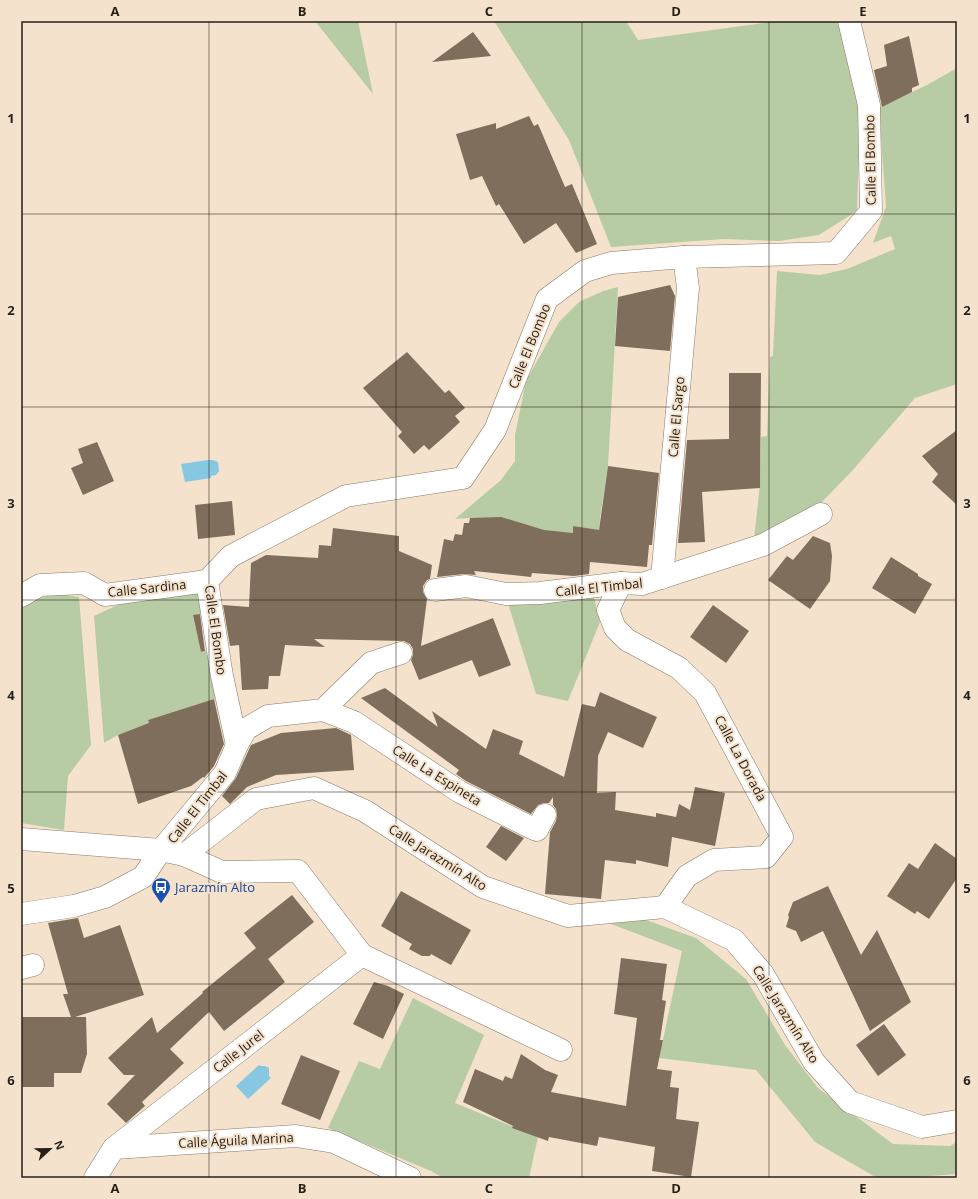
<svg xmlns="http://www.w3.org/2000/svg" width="978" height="1199" font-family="'Open Sans',sans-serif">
<rect width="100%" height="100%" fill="#f5e2cd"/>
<g fill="#b7cca4">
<path d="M315,21H358L373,94Z"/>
<path d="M494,21H626L638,40L778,21H842L860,117L857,211L819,235L779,241L724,239L611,247L569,140Z"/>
<path d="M957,68V384L915,398L852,471L818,506L754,539L760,484L761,437L767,436L770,357L773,356L777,271L820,275L847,269L895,249L891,236L873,243L886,207L879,108L927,85Z"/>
<path d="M618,287L608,466L600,518L599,531L573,526V533L545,531L470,518L455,519L501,480L515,461V435L526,381L559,322L579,302L603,291Z"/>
<path d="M200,588L202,614L193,616L201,652L208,651L217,698L148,720L149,724L118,735L104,743L94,616L128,600Z"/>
<path d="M54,593L79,597L91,745L68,776L64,830L21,823V606Z"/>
<path d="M594,597L600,622L568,701L536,694L507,600Z"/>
<path d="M646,920L696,938L746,979L785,1045L818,1088L893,1144L950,1146L957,1142V1174L903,1178H877L815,1142L756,1070L659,1058L682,951L606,922Z"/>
<path d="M413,998L484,1035L455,1103L538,1137L529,1178H443L431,1171L328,1128L359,1061L380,1069Z"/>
</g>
<g fill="#86c7e1">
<path d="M208,460H213L218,462L219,471L216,475L211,476V478L185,482L181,464Z"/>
<path d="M259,1065L261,1066H265L269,1068V1076L271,1078L248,1099L236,1086Z"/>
</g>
<g fill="#7e6e5b">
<path d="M473,32L491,56L432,62Z"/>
<path d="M909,36L919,85L912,88V92L882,107L874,70L887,66L884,45Z"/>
<path d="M529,116L534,126L538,124L565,187L572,184L597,244L576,253L556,223L524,244L499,204L496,206L482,176L470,180L456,134L496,123V129Z"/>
<path d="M670,285L675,296L670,351L615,346L618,297Z"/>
<path d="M407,352L445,393L449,390L465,408L455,416L460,422L445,436L429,450L424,445L414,454L398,436L402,432L363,388Z"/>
<path d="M729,373H761L760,488L702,492L705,542L678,543L687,440L729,439Z"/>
<path d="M957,430V505L932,482L938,474L922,456Z"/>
<path d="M97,442L114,481L83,495L71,468L83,463L78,449Z"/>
<path d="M608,466L659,473L652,545H649L647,567L590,562L589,574L574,576L532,573L531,577L474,571L476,575L464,574L437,577L444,539L453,541L455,534L462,535L464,523H469L470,518L501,517L544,530L573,533V526L599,530Z"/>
<path d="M232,501L235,535L198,539L195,505Z"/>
<path d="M333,528L399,536V551L432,565L430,579L427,580L423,586V592L427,599L421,646L493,618L511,665L479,677L472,660L419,680L411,660L413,655V649L410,644L404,641L314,639L325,647L285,645L280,676H269L268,689L242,690L239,645L230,646L223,605L249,607L251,563L266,555L318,558L319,545L331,546Z"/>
<path d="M813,536L830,543L832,556L830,581L810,609L768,580L787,556L793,560Z"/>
<path d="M891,557L918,574V576L932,584L915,614L872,588Z"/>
<path d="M713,605L749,631L726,663L690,637Z"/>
<path d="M200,614L205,651L201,652L193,615Z"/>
<path d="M385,688L438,727L432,711L486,749L493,729L523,741L519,754L564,777L582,704L595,707L600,692L657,717L643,748L608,732L598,756L597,793L616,792L615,810L656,817V813L676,817L679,804L690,810L695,787L725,793L715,846L672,837L668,867L636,860V864L605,860L601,899L545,894L550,832L556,821L557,815L556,809L553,805V797L549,803H544L538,805L531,814L466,781L456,774L459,770L361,698Z"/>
<path d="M214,699L224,744L214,766L204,778L203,777L191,786L138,804L118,735L149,723L148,720Z"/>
<path d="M336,728L351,735L354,770L276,775L247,787L230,804L222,796L236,778L251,745L281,733Z"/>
<path d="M501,826L524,838L506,861L486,847Z"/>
<path d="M935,843L957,859V878L929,919L917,911L915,914L887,896L909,863L918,869Z"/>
<path d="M828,886L861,955L877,930L911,1002L870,1031L823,931L801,942L796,931L786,927L789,917L788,915L793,902Z"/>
<path d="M401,891L471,930L451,965L431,954L430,956H422L409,949L412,944L381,926Z"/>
<path d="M292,895L314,922L268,959L285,982L224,1031L209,1012L170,1049L184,1063L142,1102L145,1106L126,1123L107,1104L135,1075H124L108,1058L152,1017L157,1033L203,993L202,992L256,948L244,933Z"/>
<path d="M78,918L84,938L120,925L144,995L75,1017H86L87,1054L81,1073H54V1087H21V1017H71L63,994H68L48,923Z"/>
<path d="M621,958L667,964L662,1000L666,1001L660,1040H663L657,1069L672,1071L670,1087L679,1088L676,1119L699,1122L691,1177L652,1171L655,1147L599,1137L597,1146L549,1137L548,1141L512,1128L513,1126L463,1102L475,1069L503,1081L505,1076L512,1079L521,1054L545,1070L558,1075L551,1092L626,1106L637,1018L614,1014Z"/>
<path d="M374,982L388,986L404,994L383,1039L353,1024Z"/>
<path d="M884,1024L906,1055L878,1076L856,1045Z"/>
<path d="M301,1055L340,1071L320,1120L281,1104Z"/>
</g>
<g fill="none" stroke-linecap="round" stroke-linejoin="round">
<defs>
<g id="street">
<path d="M662,578L688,288L684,257"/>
<path d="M621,583L608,610L615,628L627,640L679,668L705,693L782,837L766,857L714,860L687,876L665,907"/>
<path d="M435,590L466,586L506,594L540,593L621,583L642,584L763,545L821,514"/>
<path d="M21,596L40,585L84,583L105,595L207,581"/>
<path d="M323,710L354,722L460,792L532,828L537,830L545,815"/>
<path d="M237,745L222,676L207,581L231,556L346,496L463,478L495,430L547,299L585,271L611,263L684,257L836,253L871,211L869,105L849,21"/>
<path d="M21,839L161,850L184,855L256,799L314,788L365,811L483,887L568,916L665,907L734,940L763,974L814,1062L850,1102L922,1127L957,1121"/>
<path d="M184,855L222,872L298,871L362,955"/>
<path d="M21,914L74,906L105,897L143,877L161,850L225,773L237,745L246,729L268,716L323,710L371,663L401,653"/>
<path d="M21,968L33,965"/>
<path d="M114,1148L362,955L561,1050"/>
<path d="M95,1178L114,1148L296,1136L334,1142L410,1178"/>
</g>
</defs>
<use href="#street" stroke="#8b7a67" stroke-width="23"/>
<use href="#street" stroke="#fff" stroke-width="22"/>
</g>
<path fill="none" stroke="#261f17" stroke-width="1" stroke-opacity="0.55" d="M209,21V1178M396,21V1178M582,21V1178M769,21V1178M21,214H957M21,407H957M21,600H957M21,792H957M21,984H957"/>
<defs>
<symbol id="bus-pin" viewBox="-11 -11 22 30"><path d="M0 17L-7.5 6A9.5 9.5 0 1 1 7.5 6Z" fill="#1a4fb4" stroke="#f5e2cd"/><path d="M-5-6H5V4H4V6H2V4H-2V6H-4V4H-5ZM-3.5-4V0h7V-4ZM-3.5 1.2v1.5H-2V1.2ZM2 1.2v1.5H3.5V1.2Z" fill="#fff"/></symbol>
</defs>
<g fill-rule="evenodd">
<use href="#bus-pin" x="150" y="876" width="22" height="30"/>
</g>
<g text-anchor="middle" stroke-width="4" stroke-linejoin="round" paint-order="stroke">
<g font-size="13" fill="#261f17" stroke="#f5e2cd">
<text transform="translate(870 160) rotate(-91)" y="5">Calle El Bombo</text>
<text transform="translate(529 346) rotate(-68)" y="5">Calle El Bombo</text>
<text transform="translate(676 417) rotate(-85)" y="5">Calle El Sargo</text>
<text transform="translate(599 587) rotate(-6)" y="5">Calle El Timbal</text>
<text transform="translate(147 588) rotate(-6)" y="5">Calle Sardina</text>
<text transform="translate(216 630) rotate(82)" y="5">Calle El Bombo</text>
<text transform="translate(741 758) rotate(62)" y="5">Calle La Dorada</text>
<text transform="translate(437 775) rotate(32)" y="5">Calle La Espineta</text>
<text transform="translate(197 807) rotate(-52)" y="5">Calle El Timbal</text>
<text transform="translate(438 857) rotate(32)" y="5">Calle Jarazmín Alto</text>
<text transform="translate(786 1014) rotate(58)" y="5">Calle Jarazmín Alto</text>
<text transform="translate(238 1051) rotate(-38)" y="5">Calle Jurel</text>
<text transform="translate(236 1140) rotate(-3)" y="5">Calle Águila Marina</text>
</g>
<g font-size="13" fill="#164399" stroke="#f5e2cd" text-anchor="start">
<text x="175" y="892">Jarazmín Alto</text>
</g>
</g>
<rect width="978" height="1199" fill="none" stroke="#f5e2cd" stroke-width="44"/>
<g transform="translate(50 1149) rotate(68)" stroke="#f5e2cd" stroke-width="3" paint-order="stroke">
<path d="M0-3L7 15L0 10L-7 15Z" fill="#261f17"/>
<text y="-6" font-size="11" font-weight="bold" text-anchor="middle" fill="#261f17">N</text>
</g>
<rect x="22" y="22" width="934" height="1155" fill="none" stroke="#261f17" stroke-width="1.5"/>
<g font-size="13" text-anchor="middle" font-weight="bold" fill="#261f17">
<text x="115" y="16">A</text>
<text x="302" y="16">B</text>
<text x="489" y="16">C</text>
<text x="676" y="16">D</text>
<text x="863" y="16">E</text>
<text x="11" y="123">1</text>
<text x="967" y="123">1</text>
<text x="11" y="315">2</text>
<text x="967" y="315">2</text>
<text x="11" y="508">3</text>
<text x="967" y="508">3</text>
<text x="11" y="700">4</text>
<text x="967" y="700">4</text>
<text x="11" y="893">5</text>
<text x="967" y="893">5</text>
<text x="11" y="1085">6</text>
<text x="967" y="1085">6</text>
<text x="115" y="1193">A</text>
<text x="302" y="1193">B</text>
<text x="489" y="1193">C</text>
<text x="676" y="1193">D</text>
<text x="863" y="1193">E</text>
</g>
</svg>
